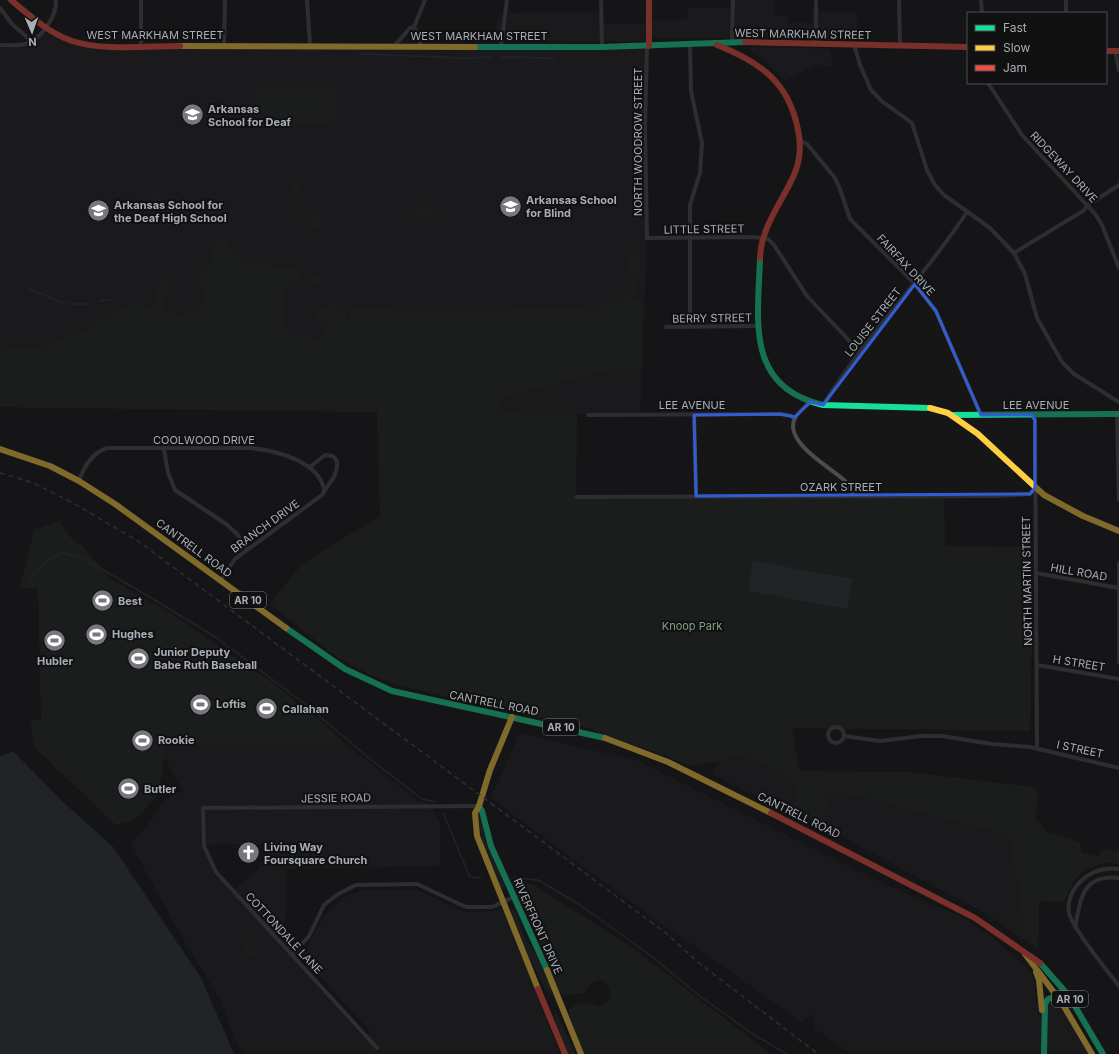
<svg xmlns="http://www.w3.org/2000/svg" width="1119" height="1054" font-family="Inter,sans-serif">
<rect width="100%" height="100%" fill="#161617"/>
<g fill="#202022">
<path d="M729,0H775V16H787L788,23H811L812,11L857,12V40L644,37L643,42L492,40L500,13L604,12L603,24H644L645,20L688,19V8H730Z"/>
<path d="M45,28L78,44L649,46L645,108L647,238L640,415L0,407V44L30,42Z"/>
<path d="M752,47L831,49L832,67L820,66L817,64L785,81L764,60L752,53Z"/>
<path d="M520,733L638,761L875,880L963,918L990,935L1031,972L1035,985L1037,1003H1059L1089,1054H852L814,1028V1013L801,1022L688,941L664,926L491,798Z"/>
<path d="M344,743L418,801L430,804L440,822V866L286,869V909L284,928L277,936L234,890L260,868V862H266V844L206,845L205,853L215,873L362,1036L371,1032L302,956L323,918L341,899L361,890L415,889L464,912L501,910L505,915L560,1054H248L238,1046L220,999L177,928L131,844L154,817L163,802L175,794L183,792L164,756L165,746Z"/>
<path d="M741,756L797,783L793,811L774,802L762,799L712,774L719,761Z"/>
<path d="M827,794L855,795L1009,836L1019,891L1024,938L1022,940L992,917L826,828Z"/>
</g>
<g fill="#202721">
<path d="M257,86H335V126L257,125Z"/>
<path d="M294,181H302V198L294,197Z"/>
<path d="M153,192H161L162,217L154,218Z"/>
<path d="M294,201H302V214H297L294,211Z"/>
<path d="M415,205L436,210L437,214L425,217L409,212Z"/>
<path d="M509,205L533,208L538,219H512L508,208Z"/>
<path d="M311,215H317V219H324L318,229L311,230Z"/>
<path d="M224,237L241,264L302,268L301,275L283,292L286,306L283,325L292,336L315,338L319,342L325,335L326,325L315,321L316,313C326,305 332,303 343,307L347,320L354,307L413,311L424,314L466,310L500,311L544,307L593,306L615,305L632,290L631,281H634L637,289L630,300L642,303L643,306L642,369L610,370L521,392L501,400L500,413L577,414L576,497L944,493L945,546L1030,547L1032,635L1030,731L792,728L799,771L909,772L1032,787L1038,793L1035,817L1046,832L1080,842L1082,853L1098,856L1104,849L1119,852V865L1105,862L1085,870L1075,878L1064,902L1039,901L1038,950L1024,938L1019,891L1009,836L855,795L827,794L826,828L794,809L797,783L742,756L699,765H690L586,727L404,687L374,677L337,657L270,604L302,564L380,516L377,412L0,407V351L53,345L68,336L87,332L107,314L132,303L152,307L163,277L169,279L164,303L167,313L180,315L199,311L205,298L197,275C211,264 212,258 216,240Z"/>
<path d="M632,254L640,255L638,274L634,279C628,274 626,260 632,254Z"/>
<circle cx="317" cy="279" r="4.5"/>
<path d="M59,521L71,538L82,546L111,579L167,611L273,683L323,723L344,743L166,746L158,795L134,820L116,825L33,746L31,721L41,720L38,589L20,588L34,530Z"/>
<path d="M479,815L486,839L505,887L504,891L501,888L483,844L478,817Z"/>
<path d="M510,882L534,885L631,947L771,1054H584L569,1015V1009C579,1000 588,1002 599,1007L609,1001C613,989 606,974 592,983C588,985 586,989 584,993L566,996L558,990L540,943Z"/>
<path d="M513,909C519,915 520,927 524,935C531,949 556,981 551,996L545,989L524,946L510,912Z"/>
<path d="M235,930L257,953L250,956Z"/>
<path d="M554,1014H557L575,1054H568L555,1020Z"/>
</g>
<g fill="#2e353b">
<path d="M753,561L853,579L847,609L748,591Z"/>
<path d="M13,751L63,802L113,847L201,978L234,1054H0V757Z"/>
</g>
<g fill="none" stroke-linecap="round" stroke-linejoin="round">
<g stroke="#2e353b" stroke-width="1.5">
<path d="M362,54L465,58L491,57"/>
<path d="M502,57L554,58"/>
<path d="M30,289L65,304"/>
<path d="M100,301L110,300"/>
<path d="M70,304H90"/>
<path d="M30,580L47,560L64,553L84,559L143,593L217,638L305,704L370,759L422,799L435,802"/>
<path d="M443,813L470,877L481,878"/>
<path d="M515,878L538,880L579,904L654,958L697,994L753,1034L787,1054"/>
</g>
<g stroke="#4b4c4f" stroke-width="4">
<path d="M307,0L310,45"/>
<path d="M601,0L602,47"/>
<path d="M899,0L900,45"/>
<path d="M981,0L982,13"/>
<path d="M1066,0V13"/>
<path d="M0,8L12,24L29,39L30,42"/>
<path d="M414,27L419,36L421,46"/>
<path d="M732,42L733,0"/>
<path d="M816,43V0"/>
<path d="M854,44L860,65L871,90L883,102L912,123L927,170L935,185L944,195L990,228L1014,253L1025,274L1037,318L1062,362L1074,374L1119,402"/>
<path d="M0,45C8,45 18,46 25,44C41,40 57,16 56,0"/>
<path d="M224,45L225,0"/>
<path d="M395,45L410,28L414,27L425,0"/>
<path d="M141,46V0"/>
<path d="M501,46L507,0"/>
<path d="M647,46L645,128L647,238"/>
<path d="M1115,51L1119,70"/>
<path d="M988,83L1022,135L1096,215L1102,225L1119,268"/>
<path d="M800,141L807,144L835,178L840,189L850,219L915,284L936,311L981,415"/>
<path d="M647,238L754,237L768,239L774,245L807,296L860,352"/>
<path d="M1014,253L1083,211L1088,205L1119,185"/>
<path d="M690,326V205L700,173L702,143L691,91L690,45"/>
<path d="M666,327L758,326"/>
<path d="M810,402C805,407 797,412 795,418C783,442 830,467 844,480C848,484 851,490 853,496"/>
<path d="M823,405C865,337 923,279 967,212"/>
<path d="M1117,414L1119,500"/>
<path d="M588,415L780,414L790,415L794,418"/>
<path d="M694,415L696,496"/>
<path d="M1032,415L1035,420L1037,748"/>
<path d="M164,449L168,473L175,490L226,524L237,534L248,549"/>
<path d="M79,481C84,466 92,453 107,448H251C277,451 318,461 324,489"/>
<path d="M576,497L999,496L1030,494L1035,488"/>
<path d="M1119,563V662"/>
<path d="M1036,573L1119,588"/>
<path d="M221,580L235,559L322,495C329,482 338,477 337,461L333,456L325,455L310,467"/>
<path d="M1037,665L1119,679"/>
<circle cx="836" cy="735" r="8"/>
<path d="M844,736L880,741L921,736H942L992,744L1030,747L1119,768"/>
<path d="M1119,869C1104,867 1091,871 1080,882C1072,890 1067,902 1069,913C1071,927 1109,973 1119,986"/>
<path d="M1075,927C1081,900 1081,874 1119,878"/>
<path d="M292,955L309,936L324,905L338,894L356,885L417,884L466,907H492L514,897"/>
<path d="M377,1048L216,872L204,846L203,808L479,806"/>
</g>
<g stroke="#16e098" stroke-width="6">
<path d="M475,47H602L745,42"/>
<path d="M760,258C758,320 745,387 823,405L930,408"/>
<path d="M953,415L1119,414"/>
<path d="M286,628L345,669L392,691L605,738"/>
<path d="M479,806L482,811L491,846L547,970"/>
<path d="M1040,963L1069,996L1103,1054"/>
<path d="M1044,1054L1045,1004L1048,999L1056,996"/>
</g>
<g stroke="#ffcf43" stroke-width="6">
<path d="M180,46L475,47"/>
<path d="M930,408L948,413L978,434L1044,495L1083,516L1119,531"/>
<path d="M0,449L50,466L79,481L115,504L286,628"/>
<path d="M512,717L490,770L479,806L475,813L477,836L538,989"/>
<path d="M605,738L668,762L771,813"/>
<path d="M1025,954L1062,1003L1092,1054"/>
<path d="M547,970L581,1054"/>
<path d="M1036,972L1039,980L1042,1010"/>
</g>
<g stroke="#f24e42" stroke-width="6">
<path d="M11,0C30,16 49,33 72,41C102,51 149,46 180,46"/>
<path d="M649,0V46"/>
<path d="M745,42L968,47"/>
<path d="M717,45C760,62 789,82 798,130C801,144 800,161 794,175C782,202 761,227 760,258"/>
<path d="M1106,51H1119"/>
<path d="M771,813L975,918L1040,963"/>
<path d="M538,989L565,1054"/>
</g>
<path stroke="#4c4d50" stroke-width="1.5" stroke-dasharray="5 4" stroke-linecap="butt" d="M0,473L31,482L73,503L138,541L667,934L699,963L818,1054"/>
</g>
<path d="M0 0H1119V1054H0ZM915,284L936,311L981,415H1032L1035,420V488L1030,494L696,496L694,415L780,414L795,417L810,402L823,405Z" fill="#161617" fill-opacity=".55" fill-rule="evenodd"/>
<path fill="none" stroke="#325cd3" stroke-width="3" stroke-linejoin="round" d="M915,284L936,311L981,415H1032L1035,420V488L1030,494L696,496L694,415L780,414L795,417L810,402L823,405Z"/>
<defs>
<symbol id="school-disc" viewBox="-11 -11 22 22"><circle r="9.5" fill="#76787e" stroke="#111112"/><path d="M0-5L7-2L0 1L-7-2ZM-4 1L0 2.5L4 1V4Q0 6-4 4Z" fill="#fff"/></symbol>
<symbol id="stadium-disc" viewBox="-11 -11 22 22"><circle r="9.5" fill="#76787e" stroke="#111112"/><path d="M0-5a6.5 5 0 1 0 0 10a6.5 5 0 1 0 0-10ZM-3.5-1.8h7v3.6h-7Z" fill="#fff"/></symbol>
<symbol id="church-disc" viewBox="-11 -11 22 22"><circle r="9.5" fill="#76787e" stroke="#111112"/><path d="M-1.2-6h2.4v3.5h3.3v2.4h-3.3V6h-2.4V-.1h-3.3v-2.4h3.3Z" fill="#fff"/></symbol>
</defs>
<g fill-rule="evenodd">
<use href="#school-disc" x="180" y="102" width="25" height="25"/>
<use href="#school-disc" x="498" y="194" width="25" height="25"/>
<use href="#school-disc" x="86" y="198" width="25" height="25"/>
<use href="#stadium-disc" x="90" y="588" width="25" height="25"/>
<use href="#stadium-disc" x="84" y="622" width="25" height="25"/>
<use href="#stadium-disc" x="42" y="628" width="25" height="25"/>
<use href="#stadium-disc" x="126" y="646" width="25" height="25"/>
<use href="#stadium-disc" x="188" y="692" width="25" height="25"/>
<use href="#stadium-disc" x="254" y="696" width="25" height="25"/>
<use href="#stadium-disc" x="130" y="728" width="25" height="25"/>
<use href="#stadium-disc" x="116" y="776" width="25" height="25"/>
<use href="#church-disc" x="236" y="840" width="25" height="25"/>
</g>
<g text-anchor="middle" stroke-width="4" stroke-linejoin="round" paint-order="stroke">
<g fill="#111112" stroke="#7b7e85" stroke-width="1">
<rect x="230" y="592" width="36" height="16" rx="3"/>
<rect x="543" y="719" width="36" height="16" rx="3"/>
<rect x="1052" y="991" width="36" height="16" rx="3"/>
</g>
<g font-size="10" font-weight="bold" fill="#a9adb6">
<text x="248" y="604">AR 10</text>
<text x="561" y="731">AR 10</text>
<text x="1070" y="1003">AR 10</text>
</g>
<g font-size="11" fill="#a9adb6" stroke="#111112">
<text transform="translate(803 34) rotate(1)" y="4">WEST MARKHAM STREET</text>
<text x="155" y="39">WEST MARKHAM STREET</text>
<text x="479" y="40">WEST MARKHAM STREET</text>
<text transform="translate(638 142) rotate(-90)" y="4">NORTH WOODROW STREET</text>
<text transform="translate(1064 167) rotate(47)" y="4">RIDGEWAY DRIVE</text>
<text transform="translate(704 229) rotate(-1)" y="4">LITTLE STREET</text>
<text transform="translate(906 265) rotate(47)" y="4">FAIRFAX DRIVE</text>
<text transform="translate(712 318) rotate(-1)" y="4">BERRY STREET</text>
<text transform="translate(873 322) rotate(-52)" y="4">LOUISE STREET</text>
<text x="692" y="409">LEE AVENUE</text>
<text x="1036" y="409">LEE AVENUE</text>
<text x="204" y="444">COOLWOOD DRIVE</text>
<text x="841" y="491">OZARK STREET</text>
<text transform="translate(265 526) rotate(-36)" y="4">BRANCH DRIVE</text>
<text transform="translate(194 548) rotate(36)" y="4">CANTRELL ROAD</text>
<text transform="translate(1079 572) rotate(10)" y="4">HILL ROAD</text>
<text transform="translate(1027 581) rotate(-91)" y="4">NORTH MARTIN STREET</text>
<text transform="translate(1079 663) rotate(9)" y="4">H STREET</text>
<text transform="translate(494 703) rotate(11)" y="4">CANTRELL ROAD</text>
<text transform="translate(1080 749) rotate(12)" y="4">I STREET</text>
<text transform="translate(336 798) rotate(-1)" y="4">JESSIE ROAD</text>
<text transform="translate(799 815) rotate(26)" y="4">CANTRELL ROAD</text>
<text transform="translate(538 926) rotate(66)" y="4">RIVERFRONT DRIVE</text>
<text transform="translate(284 933) rotate(47)" y="4">COTTONDALE LANE</text>
</g>
<g font-size="11" font-weight="bold" fill="#a9adb6" stroke="#111112" text-anchor="start">
<text x="208" y="113">Arkansas<tspan x="208" dy="13">School for Deaf</tspan></text>
<text x="526" y="204">Arkansas School<tspan x="526" dy="13">for Blind</tspan></text>
<text x="114" y="209">Arkansas School for<tspan x="114" dy="13">the Deaf High School</tspan></text>
<text x="118" y="605">Best</text>
<text x="112" y="638">Hughes</text>
<text x="154" y="656">Junior Deputy<tspan x="154" dy="13">Babe Ruth Baseball</tspan></text>
<text x="55" y="665" text-anchor="middle">Hubler</text>
<text x="216" y="708">Loftis</text>
<text x="282" y="713">Callahan</text>
<text x="158" y="744">Rookie</text>
<text x="144" y="793">Butler</text>
<text x="264" y="851">Living Way<tspan x="264" dy="13">Foursquare Church</tspan></text>
</g>
<g font-size="11" fill="#829f84" stroke="#111112">
<text x="692" y="630">Knoop Park</text>
</g>
</g>
<rect x="967" y="12" width="140" height="72" fill="#111112" stroke="#4e4f54"/>
<rect x="975" y="25" width="20" height="6" fill="#16e098" stroke="#4e4f54"/>
<text x="1003" y="32" font-size="12" fill="#a9adb6">Fast</text>
<rect x="975" y="45" width="20" height="6" fill="#ffcf43" stroke="#4e4f54"/>
<text x="1003" y="52" font-size="12" fill="#a9adb6">Slow</text>
<rect x="975" y="65" width="20" height="6" fill="#f24e42" stroke="#4e4f54"/>
<text x="1003" y="72" font-size="12" fill="#a9adb6">Jam</text>
<g transform="translate(32 32) rotate(178)" stroke="#111112" stroke-width="3" paint-order="stroke">
<path d="M0-3L7 15L0 10L-7 15Z" fill="#a9adb6"/>
<text y="-6" font-size="11" font-weight="bold" text-anchor="middle" fill="#a9adb6">N</text>
</g>
</svg>
